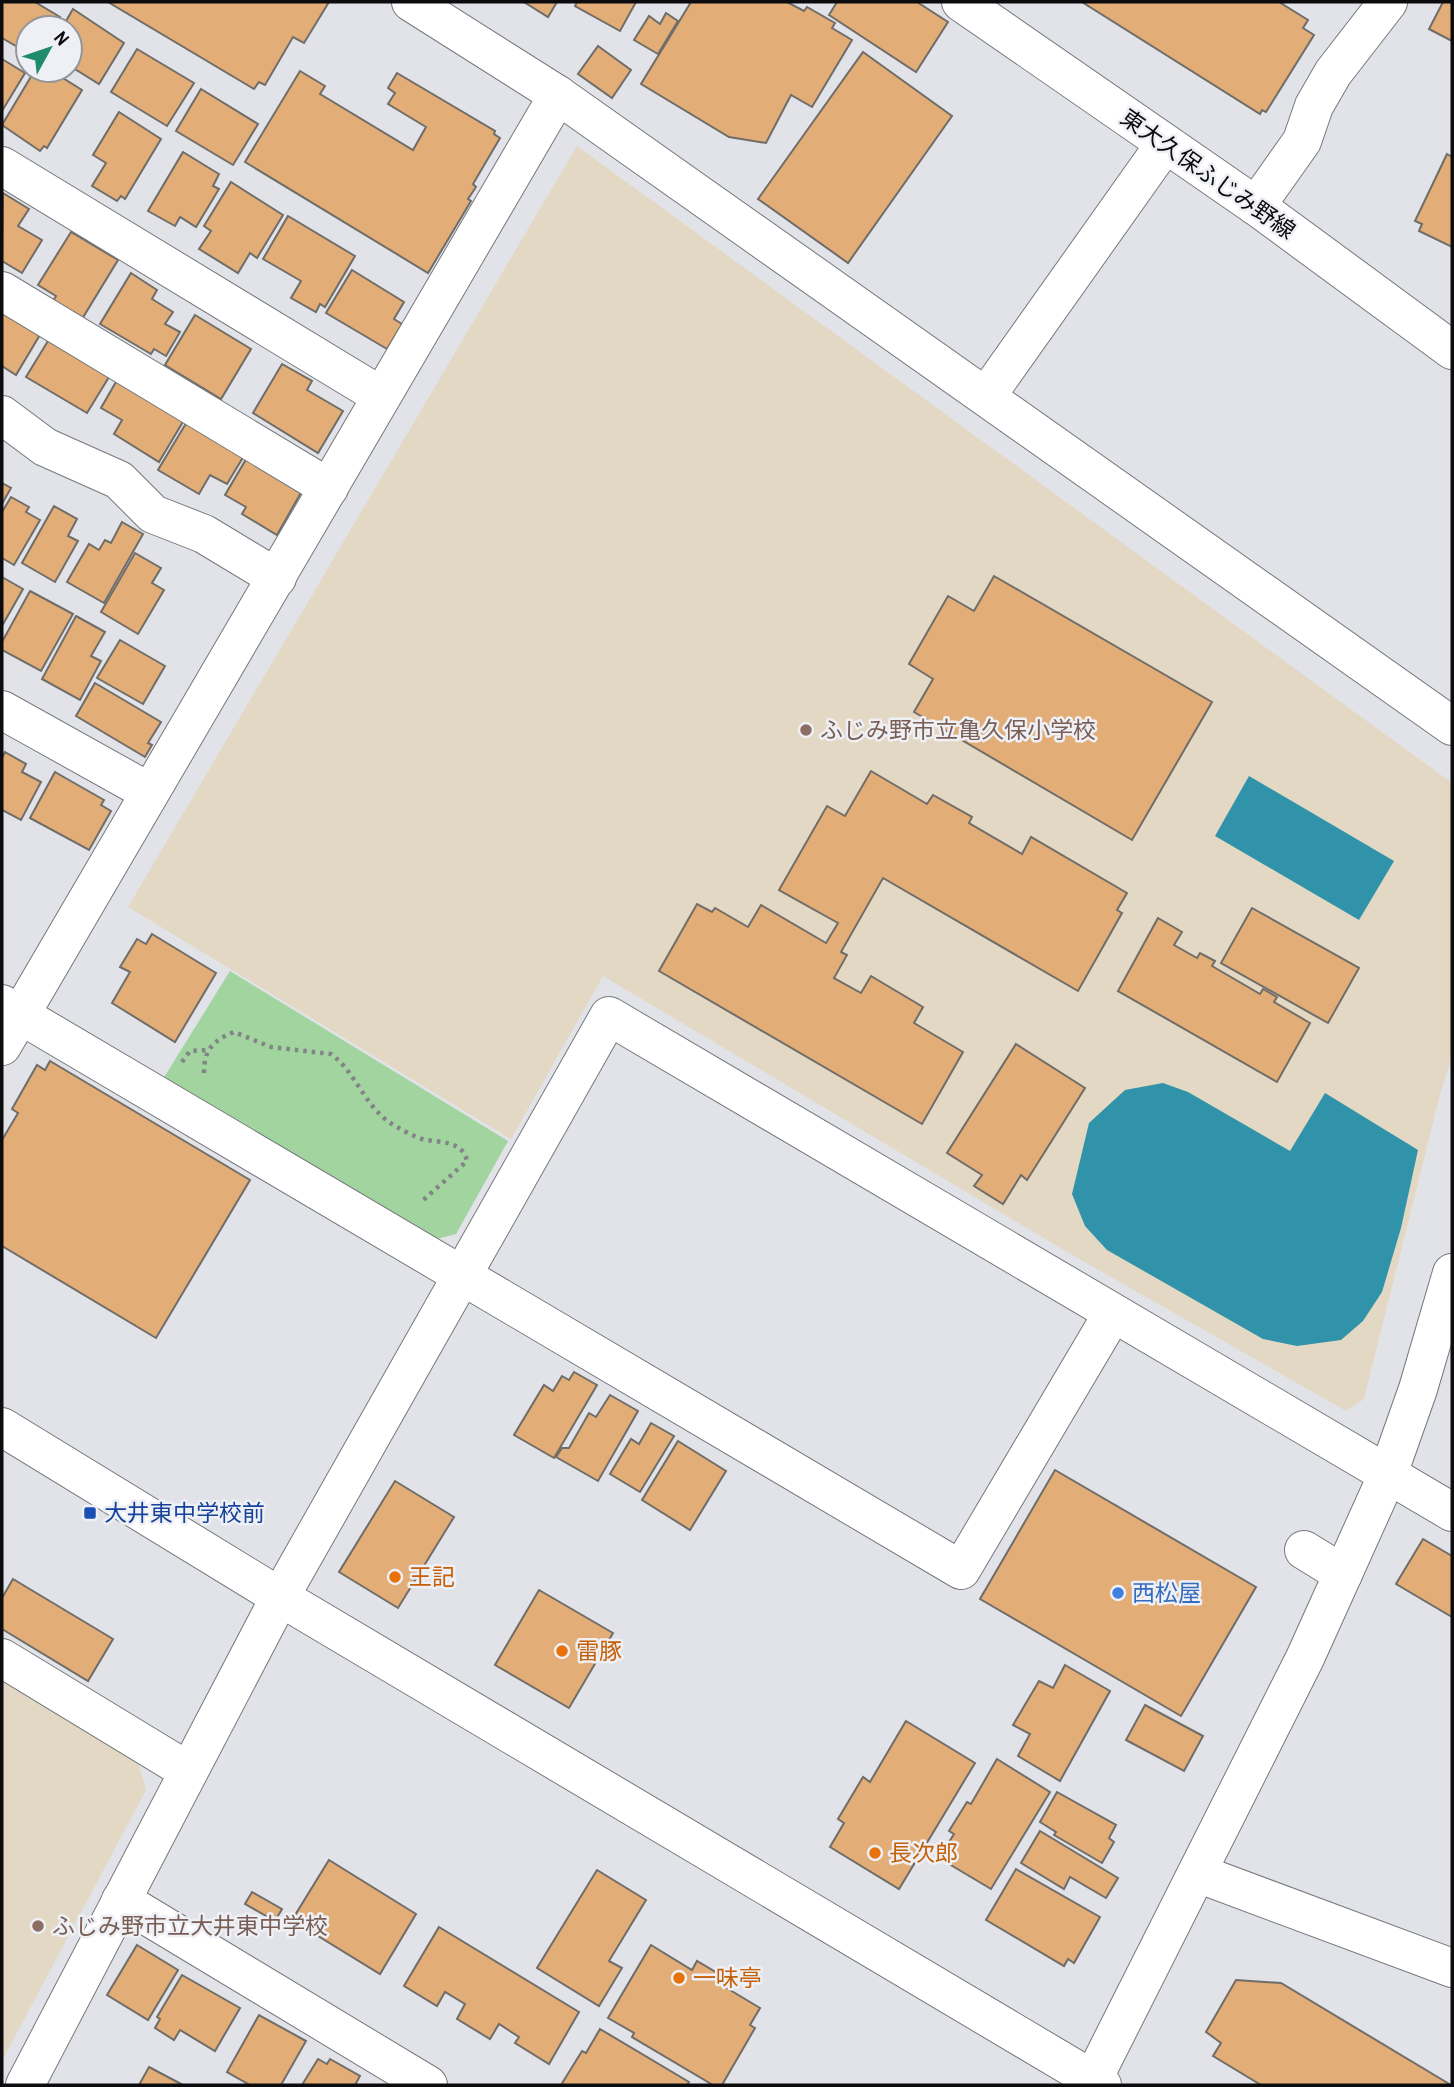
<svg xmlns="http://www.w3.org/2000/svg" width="1454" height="2087" font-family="'Archivo Narrow','Noto Sans JP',sans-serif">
<rect width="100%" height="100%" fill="#e1e3e8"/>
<g fill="#e3d8c3">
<path d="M577,146L1452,783V1056L1441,1091L1364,1399L1346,1411L1069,1253L603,976L511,1139L128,907Z"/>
<path d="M2,1682L138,1762L146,1790L2,2061Z"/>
</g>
<path fill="#a2d49f" d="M230,971L508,1141L456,1234L437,1239L163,1079Z"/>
<g fill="#3093aa">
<path d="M1249,776L1394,861L1359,920L1215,836Z"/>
<path d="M1163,1083L1188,1092L1290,1151L1325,1093L1418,1150L1401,1228L1382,1292L1363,1321L1341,1340L1297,1346L1263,1339L1107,1250L1085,1226L1072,1194L1089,1123L1125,1090Z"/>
</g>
<g fill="#e2ad76" stroke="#706d69" stroke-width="2">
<path d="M2,2H35L60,17L54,28H28V53L2,38Z"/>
<path d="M108,2H329L304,43L293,37L265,85L259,82L254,89Z"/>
<path d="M524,2H557L548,17Z"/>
<path d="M577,2H636L620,31L575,6Z"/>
<path d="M691,2H787L804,11L807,7L835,23L832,28L852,40L812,107L791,95L766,143L729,137L641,84Z"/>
<path d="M837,2H917L948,22L916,72L829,15Z"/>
<path d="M1082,2H1279L1308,20L1303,28L1314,35L1266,112L1262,110L1260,114Z"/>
<path d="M1443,2H1452V41L1429,29Z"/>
<path d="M73,9L124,43L99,84L70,66V28H62Z"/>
<path d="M666,13L678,21L658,54L634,40L649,16L660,24Z"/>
<path d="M598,46L631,70L612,98L578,74Z"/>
<path d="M137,49L194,83L167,126L111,92Z"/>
<path d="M863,52L952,116L848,263L758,199Z"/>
<path d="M2,59L25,73L2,111Z"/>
<path d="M35,70H50L82,90L47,148L44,146L40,151L2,125Z"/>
<path d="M300,71L325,86L320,94L413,150L426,127L388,104L395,93L388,88L397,73L495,131L494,134L500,138L473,184L476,187L468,199L471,201L428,273L245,162Z"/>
<path d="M201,89L258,124L233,165L176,131Z"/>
<path d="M119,112L161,139L125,199L121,196L117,201L92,186L106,163L93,155Z"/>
<path d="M183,152L219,174L213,186L219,189L196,227L180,217L175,226L148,211Z"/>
<path d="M1447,154L1452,157V247L1419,231L1422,224L1415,221Z"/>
<path d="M231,182L283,215L257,258L250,253L238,273L199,249L211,231L204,226Z"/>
<path d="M3,193L29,209L18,226L42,240L22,273L2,261Z"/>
<path d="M288,216L355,256L325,307L320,304L316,312L291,298L301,281L263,259Z"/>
<path d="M71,232L118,260L82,319L53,301L56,296L38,285Z"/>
<path d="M352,270L404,302L394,319L402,324L387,349L326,313Z"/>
<path d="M131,273L157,290L152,299L173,312L165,324L180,332L166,356L154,349L151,354L100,324Z"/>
<path d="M2,304L44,328L16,375L2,366Z"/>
<path d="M195,315L251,349L221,399L165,365Z"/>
<path d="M51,336L112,372L87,413L26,377Z"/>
<path d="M282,364L312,381L307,390L343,411L318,453L253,413Z"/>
<path d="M120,375L187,415L159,462L114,434L122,420L101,408Z"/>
<path d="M188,420L245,454L227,484L210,475L199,494L158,470Z"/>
<path d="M248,456L303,489L277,535L242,514L246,507L225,495Z"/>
<path d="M2,483L11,488L2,504Z"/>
<path d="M11,497L29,507L26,512L40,520L14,565L2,558V512Z"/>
<path d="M54,506L77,519L68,536L78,541L55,582L22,563Z"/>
<path d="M122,522L143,534L104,603L67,582L89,544L99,550L105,540L111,543Z"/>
<path d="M135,553L161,568L152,583L164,590L138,634L101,612Z"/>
<path d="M994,576L1212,702L1132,840L914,712L933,679L909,664L948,596L974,611Z"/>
<path d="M2,577L23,589L2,626Z"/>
<path d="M30,591L73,614L41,671L2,650V642Z"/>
<path d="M76,616L105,632L91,656L101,661L80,700L42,679Z"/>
<path d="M120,640L165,666L143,704L97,678Z"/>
<path d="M95,683L161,722L148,743L152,745L145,757L76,716Z"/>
<path d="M5,752L26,764L22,772L41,782L21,820L2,810V758Z"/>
<path d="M871,771L927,804L933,795L972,817L969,823L1022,854L1031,837L1127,893L1117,910L1122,913L1078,991L883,878L841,952L847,955L834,978L861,993L871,976L923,1007L914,1023L963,1052L922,1124L659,971L697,904L712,912L715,908L748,927L761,905L826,943L838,923L779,890L827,806L845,816Z"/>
<path d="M55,772L104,800L101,805L111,811L89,850L30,818Z"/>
<path d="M1252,908L1359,968L1328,1023L1221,963Z"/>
<path d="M1158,918L1182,932L1174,945L1197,958L1200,953L1215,961L1212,966L1260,994L1263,989L1277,997L1274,1002L1310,1023L1277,1082L1118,991Z"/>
<path d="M152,934L216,973L175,1042L112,1003L130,972L120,967L137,939L146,944Z"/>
<path d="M1016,1044L1085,1088L1027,1180L1021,1175L1003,1204L974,1186L982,1175L947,1153Z"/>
<path d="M50,1061L250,1180L156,1338L2,1246V1140L18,1113L12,1109L37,1065L45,1070Z"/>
<path d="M574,1372L597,1385L554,1458L514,1435L544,1385L553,1391L562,1376L569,1380Z"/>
<path d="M610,1395L638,1411L598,1481L556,1457L562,1448H569L589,1413L596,1417Z"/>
<path d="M651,1423L674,1436L640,1492L610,1474L631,1439L639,1444Z"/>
<path d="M678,1441L726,1471L690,1530L642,1500Z"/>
<path d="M1055,1470L1256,1587L1181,1716L980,1599Z"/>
<path d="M395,1481L454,1517L398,1608L339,1572Z"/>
<path d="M1423,1539L1452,1556V1617L1396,1584Z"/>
<path d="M13,1579L113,1639L88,1681L2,1629V1598Z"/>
<path d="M539,1590L613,1633L569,1708L495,1665Z"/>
<path d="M1065,1665L1110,1691L1060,1781L1018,1756L1030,1734L1013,1725L1039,1681L1053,1688Z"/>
<path d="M1145,1705L1203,1736L1184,1771L1126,1740Z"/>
<path d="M906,1721L975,1763L899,1889L830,1847L844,1823L838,1819L863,1777L870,1782Z"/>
<path d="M997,1759L1050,1792L991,1889L939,1858L954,1834L949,1831L967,1802L971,1804Z"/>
<path d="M1057,1792L1116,1825L1109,1838L1114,1842L1102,1863L1054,1835L1056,1832L1040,1822Z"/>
<path d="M1040,1831L1118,1878L1106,1898L1070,1877L1064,1889L1021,1863Z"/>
<path d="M329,1860L416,1914L380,1974L292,1920Z"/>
<path d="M1016,1869L1100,1917L1074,1963L1068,1959L1064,1966L986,1920Z"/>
<path d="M597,1870L646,1900L609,1961L622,1968L599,2006L537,1968Z"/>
<path d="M252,1892L282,1909L275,1921L245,1904Z"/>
<path d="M439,1927L579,2012L549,2064L515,2043L519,2037L499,2024L490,2039L457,2019L465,2004L445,1992L437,2006L404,1986Z"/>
<path d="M137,1945L178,1970L148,2020L107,1995Z"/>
<path d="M651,1945L692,1970L697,1961L724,1977L720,1984L760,2008L750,2025L755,2028L722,2085H713L632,2037L634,2033L608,2018Z"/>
<path d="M182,1975L240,2008L215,2051L180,2030L174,2040L155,2028L160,2019L157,2017Z"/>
<path d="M1236,1980L1281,1983L1451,2085H1261L1213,2056L1221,2043L1206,2032Z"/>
<path d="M259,2015L306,2041L281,2085H250L227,2072Z"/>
<path d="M600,2029L689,2082L687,2085H561L582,2051L586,2053Z"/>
<path d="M318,2059L327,2064L330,2059L360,2076L355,2085H302Z"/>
<path d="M149,2067L183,2085H139Z"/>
</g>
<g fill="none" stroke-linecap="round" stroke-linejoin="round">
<defs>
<g id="minor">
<path d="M411,2L558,95L1452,726"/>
<path d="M2,166L381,396"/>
<path d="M1256,206L1302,141L1314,106L1333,73L1388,2"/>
<path d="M2,291L329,488"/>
<path d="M987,395L1165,144"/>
<path d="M2,415L45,447L119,480L153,514L204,534L277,578"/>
<path d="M2,710L149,792"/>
<path d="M2,1004L961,1570L1113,1313"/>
<path d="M2,1046L558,95"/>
<path d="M2,1427L280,1597L1102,2085"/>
<path d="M1304,1550L1343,1574"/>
<path d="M2,1658L188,1771"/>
<path d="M1197,1873L1452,1968"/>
<path d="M121,1900L428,2085"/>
<path d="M25,2085L280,1597L609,1016L1452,1512"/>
<path d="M1090,2085L1305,1658L1388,1474L1418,1389L1452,1273"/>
</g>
<path id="major" d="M961,2L1256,206L1452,350"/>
</defs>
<use href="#minor" stroke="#76787c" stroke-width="40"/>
<use href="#major" stroke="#76787c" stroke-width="40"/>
<g stroke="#838488" stroke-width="4.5" stroke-dasharray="3.5 5" stroke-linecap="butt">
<path d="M182,1062L190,1051L208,1050"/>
<path d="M204,1073C204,1049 213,1041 234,1032L271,1047L331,1054C358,1074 365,1110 397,1127C404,1131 413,1136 422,1139C440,1143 462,1140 467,1161L420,1203"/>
</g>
<use href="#minor" stroke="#fff" stroke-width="38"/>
<use href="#major" stroke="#fff" stroke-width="38"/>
</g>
<g fill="#8d6e63" stroke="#eef0f5" stroke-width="2.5">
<circle cx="806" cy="730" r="7"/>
<circle cx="38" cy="1926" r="7"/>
</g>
<rect fill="#1a4fb4" stroke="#eef0f5" stroke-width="2.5" x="83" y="1506" width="14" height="14" rx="3.5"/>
<g fill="#e8710a" stroke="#eef0f5" stroke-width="2.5">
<circle cx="395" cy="1577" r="7"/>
<circle cx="562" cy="1651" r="7"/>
<circle cx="875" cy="1853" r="7"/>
<circle cx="679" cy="1978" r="7"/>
</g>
<circle fill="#3f7fe0" stroke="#eef0f5" stroke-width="2.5" cx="1118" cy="1593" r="7"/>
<g text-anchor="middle" stroke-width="5" stroke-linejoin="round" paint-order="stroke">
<g font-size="23" fill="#0c0c0e" stroke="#eef0f5">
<text transform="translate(1208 174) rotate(35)" y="8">東大久保ふじみ野線</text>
</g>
<g font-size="23" fill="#785e54" stroke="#eef0f5" text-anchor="start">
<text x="820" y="738">ふじみ野市立亀久保小学校</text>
<text x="52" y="1934">ふじみ野市立大井東中学校</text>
</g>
<g font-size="23" fill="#164399" stroke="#eef0f5" text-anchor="start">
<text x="104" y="1521">大井東中学校前</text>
</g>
<g font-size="23" fill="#c56008" stroke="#eef0f5" text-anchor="start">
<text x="409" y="1585">王記</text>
<text x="576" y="1659">雷豚</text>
<text x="889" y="1861">長次郎</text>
<text x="693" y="1986">一味亭</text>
</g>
<g font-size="23" fill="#366cbe" stroke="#eef0f5" text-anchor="start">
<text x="1132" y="1601">西松屋</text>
</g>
</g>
<rect width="1454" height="2087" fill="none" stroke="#0c0c0e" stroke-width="7"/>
<g transform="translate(49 49) rotate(50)"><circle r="33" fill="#eef0f5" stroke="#949599" stroke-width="2"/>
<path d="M0-5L12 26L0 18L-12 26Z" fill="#1e8c6c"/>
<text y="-10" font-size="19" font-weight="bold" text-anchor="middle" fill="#0c0c0e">N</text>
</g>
</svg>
